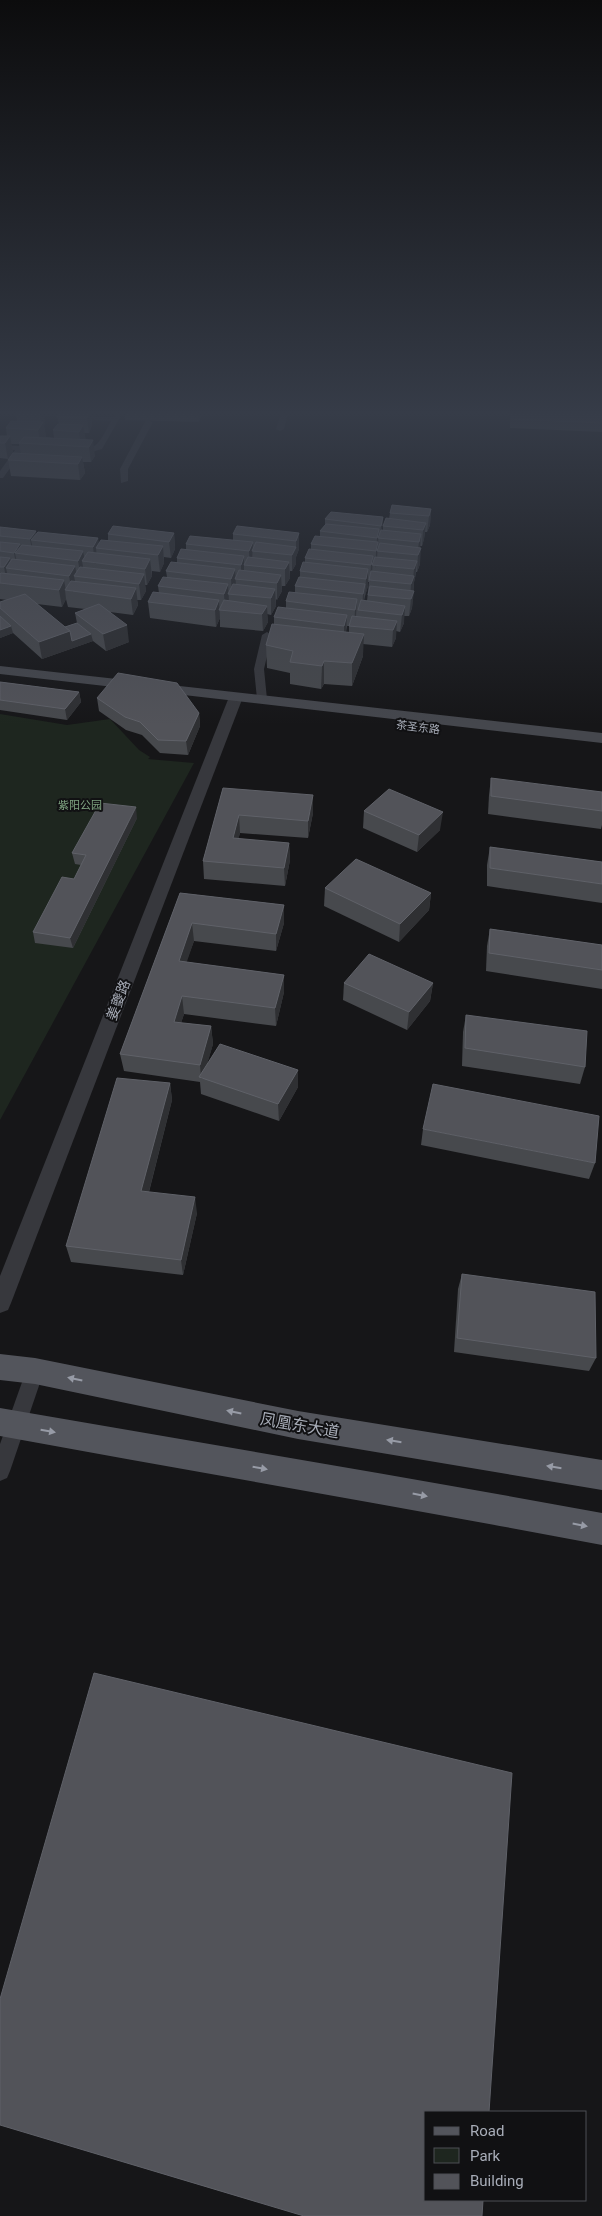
<svg xmlns="http://www.w3.org/2000/svg" width="602" height="2216" font-family="Roboto,'Noto Sans SC',sans-serif">
<rect width="100%" height="100%" fill="#161618"/>
<path fill="#1e261f" d="M0,714L67,725L110,719L139,750L150,757L148,759L194,763L0,1120Z"/>
<g fill="none" stroke-linecap="round" stroke-linejoin="round">
<g fill="#37383d" fill-rule="evenodd">
<path d="M22,414L114,417L115,414H122L102,449L88,453L71,450C77,446 81,449 87,449C100,447 105,431 111,421Z"/>
<path d="M281,414H288L284,429L280,431L276,429Z"/>
<path d="M146,420L153,422L128,469V481L121,483L120,469Z"/>
<path d="M0,445L39,447L43,449L39,451L23,450L3,478H0V471L15,450L0,449Z"/>
<path d="M267,632L272,635L264,669L267,699L262,702L257,699L254,669L262,635Z"/>
<path d="M35,1363L41,1365L44,1371L10,1471L7,1478L0,1481V1444L26,1371L29,1365Z"/>
</g>
<path fill="#37383d" fill-rule="evenodd" d="M236,693L243,697L11,1303L8,1310L0,1313V1276L229,697Z"/>
<path fill="#45474d" fill-rule="evenodd" d="M0,666L602,733V743L0,674Z"/>
<g fill="#53555c" fill-rule="evenodd">
<path d="M580,414H602V418L585,417Z"/>
<path d="M0,1354L35,1358L298,1411L602,1460V1490L298,1439L35,1384L0,1380Z"/>
<path d="M0,1408C201,1443 402,1476 602,1513V1545C402,1507 201,1473 0,1436Z"/>
</g>
</g>
<g fill="#47494d" fill-rule="evenodd">
<path d="M16,414H44L45,423L44,426L46,437L54,438L53,430L59,424L57,417L91,414L92,425L89,433H84L85,440L95,456L91,462H83L85,473L80,480L11,476L8,460L21,454L19,444H11L13,452L8,459L0,458V436H7L6,428L17,421Z"/>
<path d="M125,414H202L199,422L125,420Z"/>
<path d="M510,414L602,416V432L510,428Z"/>
<path d="M431,509L430,525L427,532H425L424,539L422,546H420V564L417,572H416L415,578L414,582L412,608L409,616H404V623L400,632L396,631V638L392,647L363,644V656L352,686L324,684L321,689L290,684V673L267,668L266,645L274,624V617L286,608V601L295,593V586L300,577V571L305,563V558L311,550V544L320,536V531L325,525V519L383,517L382,530H383V526L389,519L390,513ZM368,582H369L367,601H364L365,596L368,586ZM347,626H349V632H346Z"/>
<path d="M0,527L36,531V534L99,543L108,540V534L174,533L175,549L171,558L164,557V563L160,572L152,571V576L147,585H145L146,591L141,600H137L138,605L133,615L110,612L129,642L106,651L93,641L42,659L13,633L0,638V602L7,600L0,599ZM66,599L68,607L85,609L75,613L77,623L65,627L37,604L62,607Z"/>
<path d="M299,533V549L296,557V564L292,571H290V578L285,586H282V591L277,600L276,599V606L271,615L267,614L268,622L263,631L220,627V618L216,627L150,618L148,602L159,593L158,586L167,577L166,571L177,563V558L186,550V544L233,540V534Z"/>
<path d="M0,682L79,692L81,702L67,720L0,710Z"/>
<path d="M97,698L199,713L200,726L188,755L160,753L142,735L126,730L99,711Z"/>
<path d="M491,778L602,811V825L601,829L488,814L489,795Z"/>
<path d="M223,788L313,813L308,838L240,833L238,839L289,843L290,860L285,886L204,879L203,861Z"/>
<path d="M364,811L440,830L417,852L363,828Z"/>
<path d="M137,818L73,948L35,943L33,932L74,879L81,865L75,864L72,853Z"/>
<path d="M490,847L602,862V903L487,886V865Z"/>
<path d="M325,888L431,893L429,910L399,942L324,906Z"/>
<path d="M180,893L284,905V923L276,951L194,941L186,962L284,975V992L276,1026L184,1014L181,1023L211,1026L213,1044L206,1067L298,1070V1087L279,1121L201,1094L200,1082L124,1071L120,1054Z"/>
<path d="M490,929L602,945V989L486,971L487,946Z"/>
<path d="M344,983H433L430,1001L407,1030L343,1000Z"/>
<path d="M466,1015L585,1067L580,1084L462,1066L463,1032Z"/>
<path d="M170,1083L172,1100L149,1192L197,1213L183,1275L71,1262L66,1246Z"/>
<path d="M423,1129L595,1163L589,1179L421,1145Z"/>
<path d="M462,1274L596,1358L589,1371L454,1352L458,1289Z"/>
</g>
<g fill="#2f3033">
<path d="M40,414H44L45,423L44,426L46,437L41,445L38,430L41,425Z"/>
<path d="M88,414H91L92,425L89,433L87,418Z"/>
<path d="M198,414H202L199,422Z"/>
<path d="M83,425L86,440L81,447L79,432Z"/>
<path d="M10,436L13,452L8,459L5,443Z"/>
<path d="M93,440L95,456L91,462L89,447Z"/>
<path d="M82,457L85,473L80,480L78,464Z"/>
<path d="M431,509L430,525L427,532L429,516Z"/>
<path d="M383,517L382,533L380,538L381,526Z"/>
<path d="M426,523L424,539L422,546L423,530Z"/>
<path d="M379,529L377,559L375,568L377,538Z"/>
<path d="M36,531L37,541L31,540L34,554L33,556L30,539Z"/>
<path d="M174,533L175,549L171,558L169,542Z"/>
<path d="M299,533V549L296,557V564L292,571V555L296,548V541Z"/>
<path d="M421,534L420,551L417,555L419,542Z"/>
<path d="M98,538L100,548H96L97,560L95,564L93,547Z"/>
<path d="M253,542L252,561L250,566L249,551Z"/>
<path d="M20,544L22,554L15,553L18,568L17,569L14,553Z"/>
<path d="M163,546L164,563L160,572L158,555Z"/>
<path d="M421,548L420,564L417,572L418,555Z"/>
<path d="M83,551L85,561H82L84,572L81,577L78,561Z"/>
<path d="M244,556V574L241,579V565Z"/>
<path d="M373,556L372,574L370,582L371,565Z"/>
<path d="M10,558L12,569L6,568L9,581L7,584L4,567Z"/>
<path d="M150,559L152,576L147,585L145,569Z"/>
<path d="M417,561L415,578L414,582L413,593L410,601L411,584L413,579L414,569Z"/>
<path d="M289,562L290,578L285,586V569Z"/>
<path d="M75,566L77,576H74L76,586L72,592L69,576Z"/>
<path d="M235,569L236,586L232,594L231,579Z"/>
<path d="M368,569V586L365,596L366,579Z"/>
<path d="M144,574L146,591L141,600L139,584Z"/>
<path d="M281,575L282,591L277,600V583Z"/>
<path d="M64,580L66,591L65,590L66,599L62,607L59,590Z"/>
<path d="M228,584L229,602L225,611L224,594Z"/>
<path d="M365,584L364,601L362,611L363,594Z"/>
<path d="M136,588L138,605L133,615L131,599Z"/>
<path d="M275,589L276,606L271,615V598Z"/>
<path d="M414,591L412,608L409,616L411,599Z"/>
<path d="M357,599L356,616L354,627L355,610Z"/>
<path d="M219,600L220,618L216,627L215,610Z"/>
<path d="M267,606L268,622L263,631L262,614Z"/>
<path d="M405,606L404,623L400,632L402,615Z"/>
<path d="M347,615L346,632L344,643V626Z"/>
<path d="M397,621L396,638L392,647L393,630Z"/>
<path d="M127,625L129,642L106,651L103,634Z"/>
<path d="M11,626L13,633L0,638V630Z"/>
<path d="M70,631L91,634L93,641L42,659L39,642Z"/>
<path d="M364,634L363,656L352,686V663Z"/>
<path d="M324,661V684L321,689L322,666Z"/>
<path d="M79,692L81,702L67,720L65,709Z"/>
<path d="M199,713L200,726L188,755L186,741Z"/>
<path d="M313,795V813L308,838V821Z"/>
<path d="M136,807L137,818L73,948L70,938Z"/>
<path d="M443,812L440,830L417,852L419,835Z"/>
<path d="M239,815L240,833L234,856L233,838Z"/>
<path d="M289,843L290,860L285,886L284,868Z"/>
<path d="M431,893L429,910L399,942L400,924Z"/>
<path d="M284,905V923L276,951V934Z"/>
<path d="M192,923L194,941L181,979L179,961Z"/>
<path d="M284,975V992L276,1026L275,1008Z"/>
<path d="M433,983L430,1001L407,1030L409,1012Z"/>
<path d="M182,996L184,1014L176,1039L174,1022Z"/>
<path d="M211,1026L213,1044L203,1079L201,1078L200,1065Z"/>
<path d="M298,1070V1087L279,1121L278,1104Z"/>
<path d="M170,1083L172,1100L145,1207L141,1191Z"/>
<path d="M195,1197L197,1213L183,1275L181,1260Z"/>
</g>
<g fill="#525359" stroke="#5f6168">
<path d="M16,414H40L39,415Z"/>
<path d="M59,414H88L87,418L57,417Z"/>
<path d="M511,414H557L602,416V423L511,419Z"/>
<path d="M11,421L43,422L38,430L6,428Z"/>
<path d="M58,424L83,425L79,432L53,430Z"/>
<path d="M0,436H10L5,443H0Z"/>
<path d="M24,437L93,440L89,447L19,443Z"/>
<path d="M13,453L82,457L78,464L8,460Z"/>
<path d="M392,505L431,509L429,516L390,513Z"/>
<path d="M331,512L383,517L381,526L325,519Z"/>
<path d="M386,518L426,523L423,530L383,526Z"/>
<path d="M326,524L379,529L377,538L320,531Z"/>
<path d="M113,526L174,533L169,542L108,534Z"/>
<path d="M237,526L299,533L296,541L233,534Z"/>
<path d="M0,527L36,531L30,539L0,536Z"/>
<path d="M381,530L421,534L419,542L378,538Z"/>
<path d="M38,532L98,538L93,547L31,540Z"/>
<path d="M190,536L253,542L249,551L186,544Z"/>
<path d="M315,536L378,542L376,551L311,544Z"/>
<path d="M101,540L163,546L158,555L96,548Z"/>
<path d="M0,542L20,544L14,553L0,551Z"/>
<path d="M256,542L296,547L292,555L252,551Z"/>
<path d="M380,543L421,548L418,555L377,551Z"/>
<path d="M22,545L83,551L78,561L15,553Z"/>
<path d="M181,549L244,556L241,565L177,558Z"/>
<path d="M309,549L373,556L371,565L305,558Z"/>
<path d="M88,552L150,559L145,569L82,561Z"/>
<path d="M0,557L10,558L4,567H0Z"/>
<path d="M248,557L289,562L285,569L244,565Z"/>
<path d="M375,557L417,561L414,569L372,565Z"/>
<path d="M12,559L75,566L69,576L6,568Z"/>
<path d="M171,562L235,569L231,579L166,571Z"/>
<path d="M303,562L368,569L366,579L300,571Z"/>
<path d="M80,567L144,574L139,584L74,576Z"/>
<path d="M239,570L281,575L277,583L235,579Z"/>
<path d="M371,571L414,576L411,584L369,580Z"/>
<path d="M1,573L64,580L59,590L0,583V574Z"/>
<path d="M163,577L228,584L224,594L158,586Z"/>
<path d="M299,577L365,584L363,594L295,586Z"/>
<path d="M71,581L136,588L131,599L65,590Z"/>
<path d="M233,584L275,589L271,598L228,594Z"/>
<path d="M370,586L414,591L411,599L368,595Z"/>
<path d="M153,592L219,600L215,610L148,602Z"/>
<path d="M289,592L357,599L355,610L286,601Z"/>
<path d="M25,594L70,631L39,642L0,608V602Z"/>
<path d="M224,600L267,606L262,614L219,610Z"/>
<path d="M361,600L405,606L402,615L358,610Z"/>
<path d="M99,604L127,625L103,634L75,613Z"/>
<path d="M278,607L347,615L344,626L274,617Z"/>
<path d="M0,616L11,626L0,630Z"/>
<path d="M352,616L397,621L393,630L349,626Z"/>
<path d="M77,623L91,634L72,641L70,631L65,627Z"/>
<path d="M272,624L364,634L352,663L324,661L322,666L290,662L293,651L266,645Z"/>
<path d="M118,673L177,683L199,713L186,741L158,740L140,722L125,717L97,698Z"/>
<path d="M0,682L79,692L65,709L0,700Z"/>
<path d="M491,778L602,792V811L491,796Z"/>
<path d="M223,788L313,795L308,821L239,815L233,838L289,843L284,868L203,861Z"/>
<path d="M389,789L443,812L419,835L364,811Z"/>
<path d="M100,803L136,807L70,938L33,932L62,877L74,879L86,855L72,853Z"/>
<path d="M490,847L602,862V884L490,868Z"/>
<path d="M356,859L431,893L400,924L325,888Z"/>
<path d="M180,893L284,905L276,934L192,923L179,961L284,975L275,1008L182,996L174,1022L211,1026L200,1065L120,1054Z"/>
<path d="M490,929L602,945V970L489,953Z"/>
<path d="M369,954L433,983L409,1012L344,983Z"/>
<path d="M466,1015L587,1031L585,1067L465,1048Z"/>
<path d="M220,1044L298,1070L278,1104L199,1077Z"/>
<path d="M117,1078L170,1083L141,1191L195,1197L181,1260L66,1246Z"/>
<path d="M433,1084L599,1116L595,1163L423,1129Z"/>
<path d="M462,1274L595,1292L596,1358L457,1338Z"/>
<path d="M94,1673L512,1773L489,2112H426V2200H483L482,2216H304L0,2125V1999Z"/>
</g>
<defs><path id="oneway-solid" d="M-6-.8H1V-3.2L6.5 0L1 3.2V.8H-6Z" transform="scale(1.25)"/></defs>
<g fill="#979ba6">
<use href="#oneway-solid" transform="translate(75 1379) rotate(-168)"/>
<use href="#oneway-solid" transform="translate(234 1412) rotate(-168)"/>
<use href="#oneway-solid" transform="translate(48 1431) rotate(10)"/>
<use href="#oneway-solid" transform="translate(394 1441) rotate(-171)"/>
<use href="#oneway-solid" transform="translate(554 1467) rotate(-171)"/>
<use href="#oneway-solid" transform="translate(260 1468) rotate(10)"/>
<use href="#oneway-solid" transform="translate(420 1495) rotate(11)"/>
<use href="#oneway-solid" transform="translate(580 1525) rotate(11)"/>
</g>
<linearGradient id="sky" x2="0" y2="1"><stop stop-color="#0c0c0d"/><stop offset="0.57" stop-color="#363c48"/><stop offset="1" stop-color="#363c48" stop-opacity="0"/></linearGradient>
<rect width="602" height="725" fill="url(#sky)"/>
<g text-anchor="middle" stroke-width="4" stroke-linejoin="round" paint-order="stroke">
<g font-size="11" fill="#a8adb8" stroke="#111113">
<text transform="translate(418 727) rotate(7)" y="4">茶圣东路</text>
</g>
<g font-size="11" fill="#7fa381" stroke="#111113">
<text x="80" y="809">紫阳公园</text>
</g>
<g font-size="14" fill="#a8adb8" stroke="#111113">
<text transform="translate(118 1000) rotate(-69)" y="5">姜夔路</text>
</g>
<g font-size="16" fill="#a8adb8" stroke="#111113">
<text transform="translate(300 1425) rotate(10)" y="6">凤凰东大道</text>
</g>
</g>
<rect x="424" y="2111" width="162" height="90" fill="#111113" stroke="#4d4f55"/>
<rect x="434" y="2127" width="25" height="8" fill="#53555c" stroke="#4d4f55"/>
<text x="470" y="2136" font-size="15" fill="#a8adb8">Road</text>
<rect x="434" y="2148" width="25" height="15" fill="#1e261f" stroke="#4d4f55"/>
<text x="470" y="2161" font-size="15" fill="#a8adb8">Park</text>
<rect x="434" y="2174" width="25" height="15" fill="#525359" stroke="#4d4f55"/>
<text x="470" y="2186" font-size="15" fill="#a8adb8">Building</text>
</svg>
